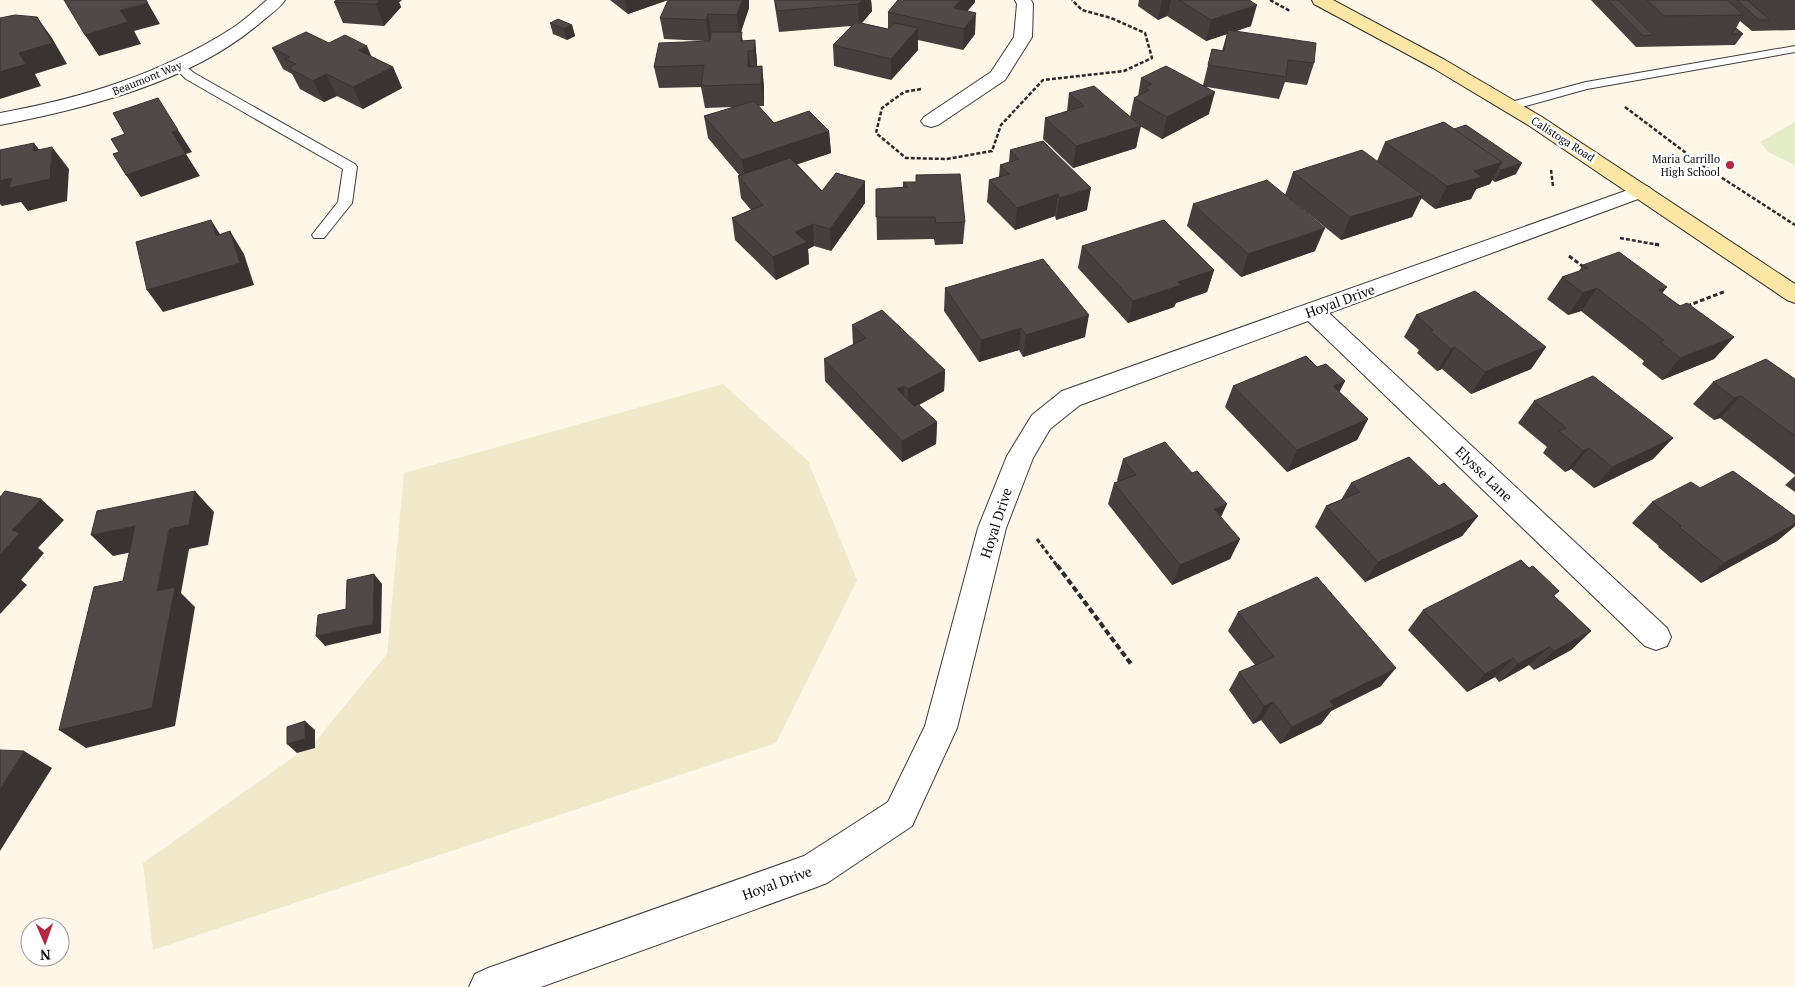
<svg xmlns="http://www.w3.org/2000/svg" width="1795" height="987" font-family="'PT Serif',serif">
<rect width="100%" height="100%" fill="#fef6e7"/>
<path fill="#f1e9c9" d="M723,384L808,461L857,580L776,743L153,950L143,863L315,742L387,654L404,473Z"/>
<path fill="#e4edc5" d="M1795,122V165L1768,152L1760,142Z"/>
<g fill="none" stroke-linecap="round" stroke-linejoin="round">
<defs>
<g id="lane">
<path d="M1795,46V52L1587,89L1511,110L1505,106L1507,103L1586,82Z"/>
<path d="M179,63L183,64L194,73L355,164L357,167L352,203L324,238H314L312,235L338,202L343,169L186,79L173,66Z"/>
</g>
<g id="street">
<path d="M267,0H285C279,9 268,16 260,23C191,82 88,108 0,125V113C83,98 160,74 231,29C244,21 255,10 267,0Z"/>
<path d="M1015,0H1031L1033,4L1032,37L1005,80L938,125L931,127L924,125L921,121L924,117L991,72L1014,37L1017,4Z"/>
<path d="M1642,185L1649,187L1653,191L1649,195L1329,313L1667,628L1671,637L1667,646L1656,650L1645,646L1308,321L1080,405L1050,429L1033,458L1006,528L957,728L912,826L827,883L814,888L541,987H469L475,974L488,968L804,856L888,802L925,726L978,528L1007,456L1032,415L1062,391Z"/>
</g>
<path id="secondary" d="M1312,0H1333L1445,60L1542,117L1795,284V303L1787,300L1528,125L1433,68L1314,4Z"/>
</defs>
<use href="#lane" stroke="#3c3c3c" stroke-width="2"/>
<use href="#street" stroke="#3c3c3c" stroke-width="2"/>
<use href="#secondary" stroke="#2b2b2b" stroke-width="2"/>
<g stroke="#2b2b2b" stroke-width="2.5" stroke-dasharray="4 2" stroke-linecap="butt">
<path d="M1270,0L1290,11"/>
<path d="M921,89L904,92L882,108L876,133L906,158L947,159L992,151L1001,125L1043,80L1124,71L1152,58L1145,33L1111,18L1082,10L1072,0"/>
<path d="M1625,107L1702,165L1795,225"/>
<path d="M1551,170L1553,186"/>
<path d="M1620,238L1659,245"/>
</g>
<g stroke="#2b2b2b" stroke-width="3" stroke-dasharray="4.5 2.5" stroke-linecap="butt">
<path d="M1655,244L1659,245"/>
<path d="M1569,256L1585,268"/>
<path d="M1687,306L1726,291"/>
<path d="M1037,539L1058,567"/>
</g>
<path stroke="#2b2b2b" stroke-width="4" stroke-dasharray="6 3" stroke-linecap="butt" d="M1057,565L1131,664"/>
<use href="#lane" fill="#fff" fill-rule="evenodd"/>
<use href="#street" fill="#fff" fill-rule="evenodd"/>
<use href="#secondary" fill="#fbe6a5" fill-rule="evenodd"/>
</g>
<g fill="#463f3d">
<path d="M336,0H402L400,2H399L401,7L384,26L343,23L334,2Z"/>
<path d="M610,0H668L628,14Z"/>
<path d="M774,0H871L872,11L862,23L888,29V12L903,1L975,2L967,11L975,34L963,50L918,40V50L891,80L834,66L833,45L851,26L779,32Z"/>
<path d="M1139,0H1249L1251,26L1236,31L1314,63L1307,85L1285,82L1279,99L1207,87L1209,114L1162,139L1140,126L1136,148L1073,168L1043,139L1045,118L1067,111L1069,93L1130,117L1134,98L1138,96L1141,78L1203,85L1212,49L1222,51L1227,34L1206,41L1167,16L1158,20L1138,6Z"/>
<path d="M1591,0H1795V30L1752,31L1740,21L1736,28L1743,34L1735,45L1636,47Z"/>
<path d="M749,8L741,32L743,41L755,40L757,62V66H762L764,88V106H759L774,123L829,131L831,153L797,164L822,191L865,203L831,251L814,246L808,249L809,264L776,280L735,240L732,218L751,210L741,198L738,176H740L708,138L704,116L734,107L705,108L701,87L659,88L654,67L705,41L664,39L660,18Z"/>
<path d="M550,23L572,25L575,36L567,40L553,34Z"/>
<path d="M329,43L372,57L393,67L402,88L363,109L337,96L324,102L300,89L292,74L283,69L272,48Z"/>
<path d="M1444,122L1516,174L1495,182L1492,180L1490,184L1476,189L1471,199L1435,209L1421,198L1412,217L1341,240L1285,195L1293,172L1377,161L1385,142Z"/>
<path d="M1010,150L1087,210L1056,220L1055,216L1015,230L987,202L989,180L999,177L1000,165L1009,162Z"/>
<path d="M916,175L965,222L963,244L935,245L934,239L877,240L876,189L903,188V182H916Z"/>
<path d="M1193,204L1315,251L1241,277L1187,226Z"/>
<path d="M1082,246L1214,270L1207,292L1176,303L1174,307L1128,323L1078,268Z"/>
<path d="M1583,265L1662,293L1680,306L1734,337L1714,359L1662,380L1642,364L1644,361L1581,311L1568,315L1547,299L1562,277L1579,271Z"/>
<path d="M945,288L1085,337L1023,357L1019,350L979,362L944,311Z"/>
<path d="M1416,315L1546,347L1531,369L1471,394L1442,369L1437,371L1417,353L1419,350L1404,337Z"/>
<path d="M852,325L945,370L944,391L919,405L937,422L936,444L902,462L825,381L824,359L853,345Z"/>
<path d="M1317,367L1345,381L1339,392L1368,419L1357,440L1287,472L1225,407L1233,386Z"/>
<path d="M1795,379V475L1720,418L1714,420L1693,404L1713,382Z"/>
<path d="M1534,401L1673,438L1653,459L1594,488L1571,469L1565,472L1543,453L1547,447L1518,423Z"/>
<path d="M1123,459L1240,539L1230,559L1172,585L1108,504L1114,483L1118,482L1117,480Z"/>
<path d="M1795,476V492L1785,485Z"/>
<path d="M1351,483L1439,486L1478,516L1462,536L1365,582L1315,527L1326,506L1341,500Z"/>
<path d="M1700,488L1795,516V526L1777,541L1701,583L1658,547L1659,546L1632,523L1652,502Z"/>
<path d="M1529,568L1559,591L1554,596L1591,631L1571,650L1534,670L1529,665L1499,682L1495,677L1467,692L1408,630L1423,610Z"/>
<path d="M1238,612L1381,686L1331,711L1321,724L1280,744L1261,720L1253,724L1229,690L1239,672L1255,665L1228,631Z"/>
</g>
<g fill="#393332">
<path d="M380,0H398L401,7L384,26L376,4Z"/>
<path d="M625,0H668L628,14Z"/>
<path d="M742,0H749V8L739,37L737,15Z"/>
<path d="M863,0H871L872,11L859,26L858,4Z"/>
<path d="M960,0H975V2L955,27L954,8Z"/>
<path d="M1162,0H1171L1167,16L1158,20Z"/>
<path d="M148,3L160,24L134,31L141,44L99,56L85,35L120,10Z"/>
<path d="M1257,5L1251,26L1206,41L1211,20Z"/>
<path d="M976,13L975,34L963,50L964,29Z"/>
<path d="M708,14L712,35L709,41L706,20Z"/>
<path d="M37,17L52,38L67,64L35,74L41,86L0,99V72L19,53Z"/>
<path d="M572,25L575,36L567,40L564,29Z"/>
<path d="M918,28V50L891,80V59Z"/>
<path d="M755,40L757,62V72L754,51Z"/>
<path d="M367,46L376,67L358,50Z"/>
<path d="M748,51L751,73L748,67Z"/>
<path d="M762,66L764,88V106L761,84Z"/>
<path d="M393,67L402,88L363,109L353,87Z"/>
<path d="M326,74L337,96L324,102L313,81Z"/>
<path d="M1215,92L1209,114L1162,139L1167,117Z"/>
<path d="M1141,126L1136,148L1073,168L1076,146Z"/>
<path d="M178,130L192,152L186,154L200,176L141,197L126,175L172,132Z"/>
<path d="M829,131L831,153L745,182L742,160Z"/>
<path d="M34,143L51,165L52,147L69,169L67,201L28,211L21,202L2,206L0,204V181L33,151Z"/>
<path d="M1502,162L1490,184L1476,189L1471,199L1435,209L1447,186L1474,171Z"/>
<path d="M1522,163L1516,174L1495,182L1501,170Z"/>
<path d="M865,181V203L831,251L830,229Z"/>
<path d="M1091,188L1087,210L1056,220L1059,198Z"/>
<path d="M1058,194L1055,216L1015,230L1017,208Z"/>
<path d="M1423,195L1412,217L1341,240L1350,217Z"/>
<path d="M211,220L225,242L216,236Z"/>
<path d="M813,224L814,246L808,249L809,264L776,280L773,257L795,232Z"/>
<path d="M1325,228L1315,251L1241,277L1248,254Z"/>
<path d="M230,231L244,254L254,285L163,312L147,290Z"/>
<path d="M1214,270L1207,292L1176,303L1174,307L1128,323L1133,301L1178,282Z"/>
<path d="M1667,287L1650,309L1658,290Z"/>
<path d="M1597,288L1581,311L1568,315L1583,293Z"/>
<path d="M1089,315L1085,337L1023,357L1026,335Z"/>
<path d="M1021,328L1019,350L979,362L981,340Z"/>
<path d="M1734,337L1714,359L1662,380L1680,358Z"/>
<path d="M1455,347L1442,369L1437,371L1451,349Z"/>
<path d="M1546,347L1531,369L1471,394L1485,372Z"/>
<path d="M945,370L944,391L907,411L908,389Z"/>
<path d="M1345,381L1334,403L1333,386Z"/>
<path d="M904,386V408L897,389Z"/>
<path d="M1741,396L1720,418L1714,420L1734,398Z"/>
<path d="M1368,419L1357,440L1287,472L1297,450Z"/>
<path d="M937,422L936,444L902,462V441Z"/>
<path d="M1673,438L1653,459L1594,488L1612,467Z"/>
<path d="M1589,448L1571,469L1565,472L1583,451Z"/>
<path d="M195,491L214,512L208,545L189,549L181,593L195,607L175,726L86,748L59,730L157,591L169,529Z"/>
<path d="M41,499L64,520L38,548L44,553L21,580L27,585L0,614V555L12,530Z"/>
<path d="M1227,504L1218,524L1214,509Z"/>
<path d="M1478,516L1462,536L1365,582L1378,562Z"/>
<path d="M1795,524V526L1777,541L1701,583L1724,563Z"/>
<path d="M135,526L156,547L113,556L91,535Z"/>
<path d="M1240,539L1230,559L1172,585L1180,565Z"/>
<path d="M374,574L382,584L381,633L325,646L316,636L373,624Z"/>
<path d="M1591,631L1571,650L1534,670L1554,651Z"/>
<path d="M1549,647L1529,665L1499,682L1518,664Z"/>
<path d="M1513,658L1495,677L1467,692L1485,674Z"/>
<path d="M1396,668L1381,686L1331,711L1321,724L1280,744L1292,727L1330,701Z"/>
<path d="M1273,702L1261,720L1253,724L1264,706Z"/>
<path d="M305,721L315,730V748L297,753L287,744Z"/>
<path d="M24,751L52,768L0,851V789Z"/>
</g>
<g fill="#514947" stroke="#393332">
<path d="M64,0H146L148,3L120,10L128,22L85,35Z"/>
<path d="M336,0H380L376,4L334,2Z"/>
<path d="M668,0H742L737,15L708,14L706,20L660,18Z"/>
<path d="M775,0H863L858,4L777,11Z"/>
<path d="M898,0L903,1L904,0H960L954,8L976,13L964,29L888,12Z"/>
<path d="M1179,0H1249L1257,5L1211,20Z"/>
<path d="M1608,0H1618L1653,35L1643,36Z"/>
<path d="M1647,0H1727L1744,15L1664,16Z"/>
<path d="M1737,0H1747L1770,20H1759Z"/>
<path d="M15,15L37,17L53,43L19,53L26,64L0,72V18Z"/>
<path d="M558,19L572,25L564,29L550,23Z"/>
<path d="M856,22L888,29L895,23L918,28L891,59L833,45Z"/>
<path d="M1736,28L1743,34H1731Z"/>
<path d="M1228,30L1316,43L1314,63L1288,60L1286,77L1208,65L1212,49L1224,51Z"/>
<path d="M306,32L329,43L345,35L367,46L358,50L393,67L353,87L326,74L313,81L289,68L296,64L285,59L290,57L272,48Z"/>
<path d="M711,32H742L741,41L755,40L754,51H748V67L762,66L761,84L701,86L704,65L654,67L659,43L710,41Z"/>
<path d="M1166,66L1215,92L1167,117L1134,98L1149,90L1145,87L1152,84L1141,78Z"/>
<path d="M1094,86L1141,126L1076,146L1045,118L1084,106L1069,93Z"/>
<path d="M158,98L178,130L172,132L186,154L126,175L113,154L119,152L111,139L125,134L113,113Z"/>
<path d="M754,101L774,123L809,111L829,131L742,160L704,116Z"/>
<path d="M1444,122L1502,162L1474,171L1482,177L1447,186L1385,142Z"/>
<path d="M1466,125L1522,163L1501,170L1498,168L1502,162L1454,129Z"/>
<path d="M1043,141L1091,188L1059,198L1058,194L1017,208L989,180L1009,174L1000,165L1019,159L1010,150Z"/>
<path d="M34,143L33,151L52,147L50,179L9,188L12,178L0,181V150Z"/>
<path d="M1362,150L1423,195L1350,217L1293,172Z"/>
<path d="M790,158L822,191L836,173L865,181L830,229L813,224L795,232L807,242L773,257L732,218L763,205L738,176Z"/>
<path d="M960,174L965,222L936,223L935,217H876V189L908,187L903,182H916V175Z"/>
<path d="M1267,180L1325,228L1248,254L1193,204Z"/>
<path d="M211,220L216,236L230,231L240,263L147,290L136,242Z"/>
<path d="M1164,220L1214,270L1178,282L1181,285L1133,301L1082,246Z"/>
<path d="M1619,252L1667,287L1658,290L1680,306L1687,303L1734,337L1680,358L1660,342L1664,340L1597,288L1583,293L1562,277L1588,268L1583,265Z"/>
<path d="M1043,259L1089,315L1026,335L1021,328L981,340L945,288Z"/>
<path d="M1475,291L1546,347L1485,372L1455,347L1451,349L1430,331L1433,330L1416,315Z"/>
<path d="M882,310L945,370L908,389L904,386L897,389L914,406L918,404L937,422L902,441L824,359L866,338L852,325Z"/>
<path d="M1306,356L1317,367L1326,364L1345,381L1333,386L1368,419L1297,450L1233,386Z"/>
<path d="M1766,359L1795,379V436L1741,396L1734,398L1713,382Z"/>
<path d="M1593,376L1673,438L1612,467L1589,448L1583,451L1559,431L1566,428L1534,401Z"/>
<path d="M1165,442L1192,473L1197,471L1227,504L1214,509L1240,539L1180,565L1114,483L1136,475L1123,459Z"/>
<path d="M1409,457L1439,486L1444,483L1478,516L1378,562L1326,506L1360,492L1351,483Z"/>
<path d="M1733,471L1795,516V524L1724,563L1679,527L1681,526L1652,502L1691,482L1700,488Z"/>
<path d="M5,491L41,499L12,530L20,533L0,555V497Z"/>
<path d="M195,491L189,525L169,529L157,591L175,587L152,708L59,730L94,587L123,581L135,526L91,535L97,511Z"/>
<path d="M1521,560L1529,568L1533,566L1559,591L1553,595L1591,631L1554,651L1549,647L1518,664L1513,658L1485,674L1423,610Z"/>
<path d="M374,574L373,624L316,636L318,615L346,609L347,580Z"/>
<path d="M1317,577L1396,668L1330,701L1334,706L1292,727L1273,702L1264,706L1239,672L1274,657L1238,612Z"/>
<path d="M305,721V739L287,744V727Z"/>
<path d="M0,750L24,751L0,789Z"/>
</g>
<circle fill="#b12a42" stroke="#fff" stroke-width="2" cx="1730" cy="165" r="5"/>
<g text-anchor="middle" stroke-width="5" stroke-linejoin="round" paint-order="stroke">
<g font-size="11" fill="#090909" stroke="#fff">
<text transform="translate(147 78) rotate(-22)" y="4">Beaumont Way</text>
<text transform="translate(1563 139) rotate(33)" y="4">Calistoga Road</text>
</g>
<g font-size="11" fill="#090909" stroke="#fff" text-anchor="end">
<text x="1720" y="163">Maria Carrillo<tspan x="1720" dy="13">High School</tspan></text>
</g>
<g font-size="14" fill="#090909" stroke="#fff">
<text transform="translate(1340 301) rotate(-20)" y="5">Hoyal Drive</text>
<text transform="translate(1484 474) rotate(44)" y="5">Elysse Lane</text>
<text transform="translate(996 523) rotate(-72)" y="5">Hoyal Drive</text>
<text transform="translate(777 883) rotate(-20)" y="5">Hoyal Drive</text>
</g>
</g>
<g transform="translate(45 942) rotate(178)"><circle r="24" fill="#ffffff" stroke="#9d9d9d"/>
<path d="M0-4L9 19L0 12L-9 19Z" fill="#b12a42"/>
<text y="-8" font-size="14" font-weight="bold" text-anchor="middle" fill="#090909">N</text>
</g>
</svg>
